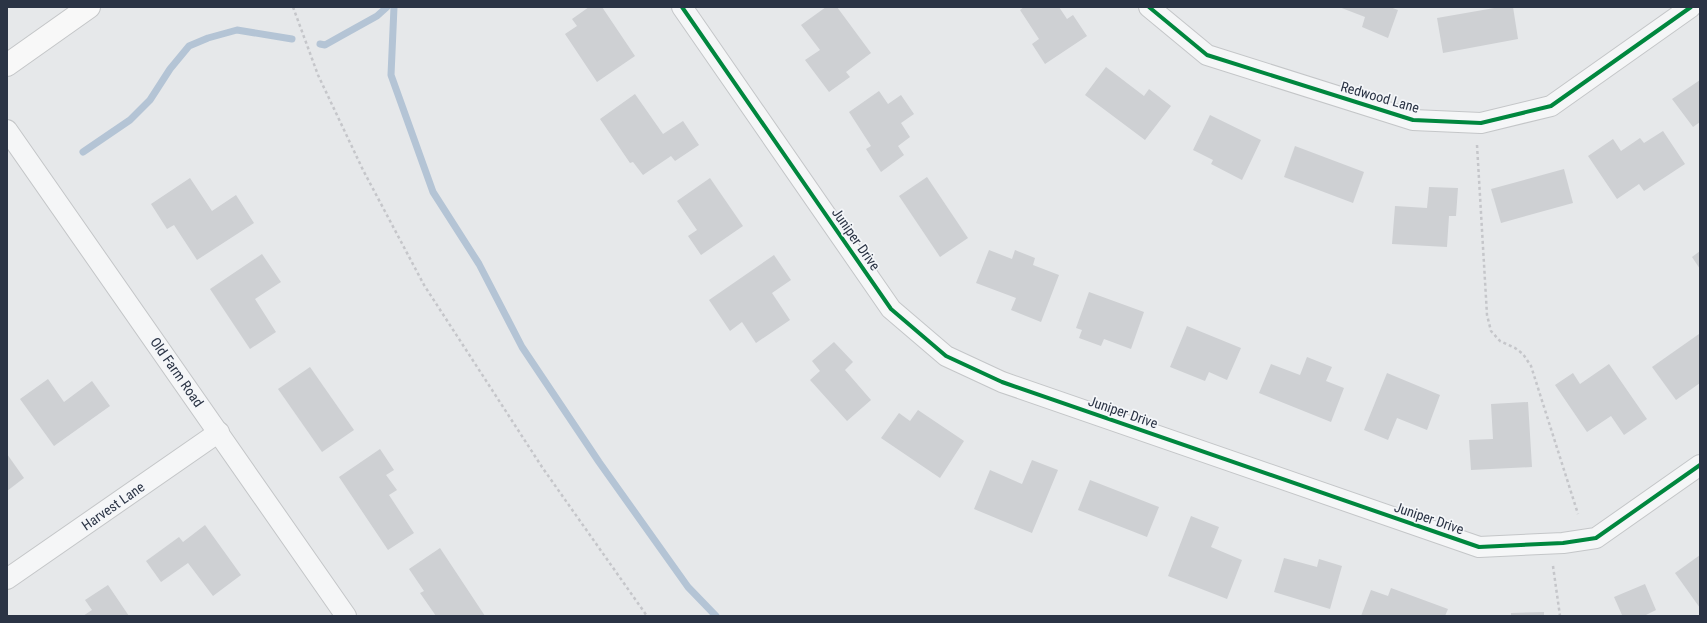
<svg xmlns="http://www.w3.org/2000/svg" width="1707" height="623" font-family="'Roboto Condensed',sans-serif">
<rect width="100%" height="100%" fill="#e6e8ea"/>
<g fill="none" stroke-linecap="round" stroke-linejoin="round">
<g stroke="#b4c4d5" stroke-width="7">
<path d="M394,7L391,75L433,192L479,264L522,347L599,462L688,587L716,616"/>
<path d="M320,44L325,45L341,36L377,16L387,7"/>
<path d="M83,152L130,120L150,100L170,69L189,46L208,38L237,30L292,39"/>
</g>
</g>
<g fill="#ced0d3">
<path d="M589,7H602L635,56L597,82L565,34L577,26L572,19Z"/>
<path d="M826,7H837L871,53L846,72L850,77L829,92L805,60L820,50L801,25Z"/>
<path d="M1024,7H1059L1067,19L1073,15L1087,36L1045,64L1032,44L1039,39L1020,10Z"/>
<path d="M1339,7H1390L1398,10L1388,38L1362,27L1365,17Z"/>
<path d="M1500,7H1513L1518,39L1443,53L1437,18Z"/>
<path d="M1106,67L1144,96L1149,89L1171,106L1145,140L1085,95Z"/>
<path d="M1700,80V122L1693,127L1672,99Z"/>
<path d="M879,91L888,104L901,95L914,114L901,123L910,137L898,146L904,155L881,172L866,149L871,146L849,112Z"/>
<path d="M635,94L663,134L683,121L699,145L675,161L671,156L643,175L633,162L630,163L600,119Z"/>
<path d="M1210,115L1261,140L1242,180L1211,164L1213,160L1193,150Z"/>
<path d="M1663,131L1685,164L1644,191L1639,184L1617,199L1588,156L1613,139L1621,151L1640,138L1644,143Z"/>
<path d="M1295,146L1364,172L1353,203L1284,177Z"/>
<path d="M1564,169L1573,203L1501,223L1491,189Z"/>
<path d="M927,177L968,238L940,257L899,196Z"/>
<path d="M190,178L212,211L236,195L254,223L197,260L174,225L167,229L151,204Z"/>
<path d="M710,178L743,226L701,255L688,236L697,230L677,201Z"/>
<path d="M1429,187L1458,188L1456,216H1449L1447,247L1392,244L1395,206L1427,208Z"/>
<path d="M989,250L1012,259L1015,250L1035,258L1033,265L1059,275L1041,322L1011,310L1016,298L976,283Z"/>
<path d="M1700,251V269L1692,257Z"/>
<path d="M262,254L281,282L255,299L276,332L250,349L210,289Z"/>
<path d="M774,255L791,280L772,293L790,320L756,343L742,322L730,331L709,300Z"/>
<path d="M1089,292L1144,312L1131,349L1104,339L1101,346L1079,338L1082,330L1076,328Z"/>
<path d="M1187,326L1241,348L1227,380L1209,372L1205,381L1170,367Z"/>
<path d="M1699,334L1700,335V383L1676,400L1652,367Z"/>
<path d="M834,342L853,362L845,370L871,400L847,421L810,380L820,371L812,361Z"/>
<path d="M1307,357L1332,367L1326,381L1344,388L1331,422L1259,393L1271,364L1300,375Z"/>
<path d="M1609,364L1647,419L1624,435L1611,416L1587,432L1555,385L1573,373L1580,384Z"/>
<path d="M310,367L354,430L322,452L278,389Z"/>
<path d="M1387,373L1440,395L1427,430L1397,418L1388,440L1364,430Z"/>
<path d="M48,379L64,402L92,381L110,406L54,446L20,399Z"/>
<path d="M1528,402L1532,467L1471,470L1469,440L1493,439L1491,404Z"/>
<path d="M918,410L964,441L940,478L881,438L899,413L910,421Z"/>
<path d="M380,449L394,470L386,475L397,490L389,495L414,533L388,550L339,477Z"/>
<path d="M7,454L24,478L7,491Z"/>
<path d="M1032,460L1058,470L1032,533L974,509L990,470L1022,484Z"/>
<path d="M1090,480L1159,507L1147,537L1078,510Z"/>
<path d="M1191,516L1219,527L1211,547L1242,560L1227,599L1168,576Z"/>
<path d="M205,525L241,575L213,596L188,563L161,582L146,561L179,537L183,542Z"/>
<path d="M440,548L485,616H436L420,593L424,591L409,569Z"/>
<path d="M1700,555V608L1675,573Z"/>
<path d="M1284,558L1317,567L1319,559L1342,566L1330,609L1274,592Z"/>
<path d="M1645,584L1656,610L1644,616H1619L1622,615L1614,597Z"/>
<path d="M108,585L129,616H83L92,610L85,600Z"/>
<path d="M1391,588L1448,609L1445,616H1361L1371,590L1388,596Z"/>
<path d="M1544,612V616H1511V613Z"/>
</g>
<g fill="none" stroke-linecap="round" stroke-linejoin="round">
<defs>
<g id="street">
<path d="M682,7L891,309L946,356L1002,382L1479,547L1563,543L1596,538L1700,465"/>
<path d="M1149,7L1207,55L1413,120L1481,123L1551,106L1691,7"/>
<path d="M7,130L346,616"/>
<path d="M7,579L219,432"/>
</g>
<path id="secondary" d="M7,65L89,7"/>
</defs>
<use href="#street" stroke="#c4c6c8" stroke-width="22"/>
<use href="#secondary" stroke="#c4c6c8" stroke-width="24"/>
<g stroke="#c5c6ca" stroke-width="2.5" stroke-dasharray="3 3" stroke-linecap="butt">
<path d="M293,7L318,75L363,170L424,285L542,467L647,616"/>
<path d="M1477,145L1487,315L1491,331L1500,341L1515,348L1523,354L1531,366L1578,514"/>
<path d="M1553,566L1560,616"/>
</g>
<use href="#street" stroke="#f5f6f7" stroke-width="20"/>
<use href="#secondary" stroke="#f8f8f8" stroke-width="22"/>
<defs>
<g id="cycleway">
<path d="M682,7L891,309L946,356L1002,382L1479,547L1563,543L1596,538L1700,465"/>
<path d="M1149,7L1207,55L1413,120L1481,123L1551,106L1691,7"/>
</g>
</defs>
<use href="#cycleway" stroke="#f4f6f9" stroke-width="6"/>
<use href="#cycleway" stroke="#00873e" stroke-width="4"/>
</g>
<g text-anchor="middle" stroke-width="3.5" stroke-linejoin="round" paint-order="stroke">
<g font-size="14" fill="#2b3445" stroke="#f4f6f9">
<text transform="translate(1380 97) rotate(16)" y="5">Redwood Lane</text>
<text transform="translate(856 239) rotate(55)" y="5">Juniper Drive</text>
<text transform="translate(177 372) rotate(55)" y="5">Old Farm Road</text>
<text transform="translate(1123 412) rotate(19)" y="5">Juniper Drive</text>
<text transform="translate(113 506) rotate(-35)" y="5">Harvest Lane</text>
<text transform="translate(1429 518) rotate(19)" y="5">Juniper Drive</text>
</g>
</g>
<rect width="1707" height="623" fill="none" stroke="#2b3445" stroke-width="16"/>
</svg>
